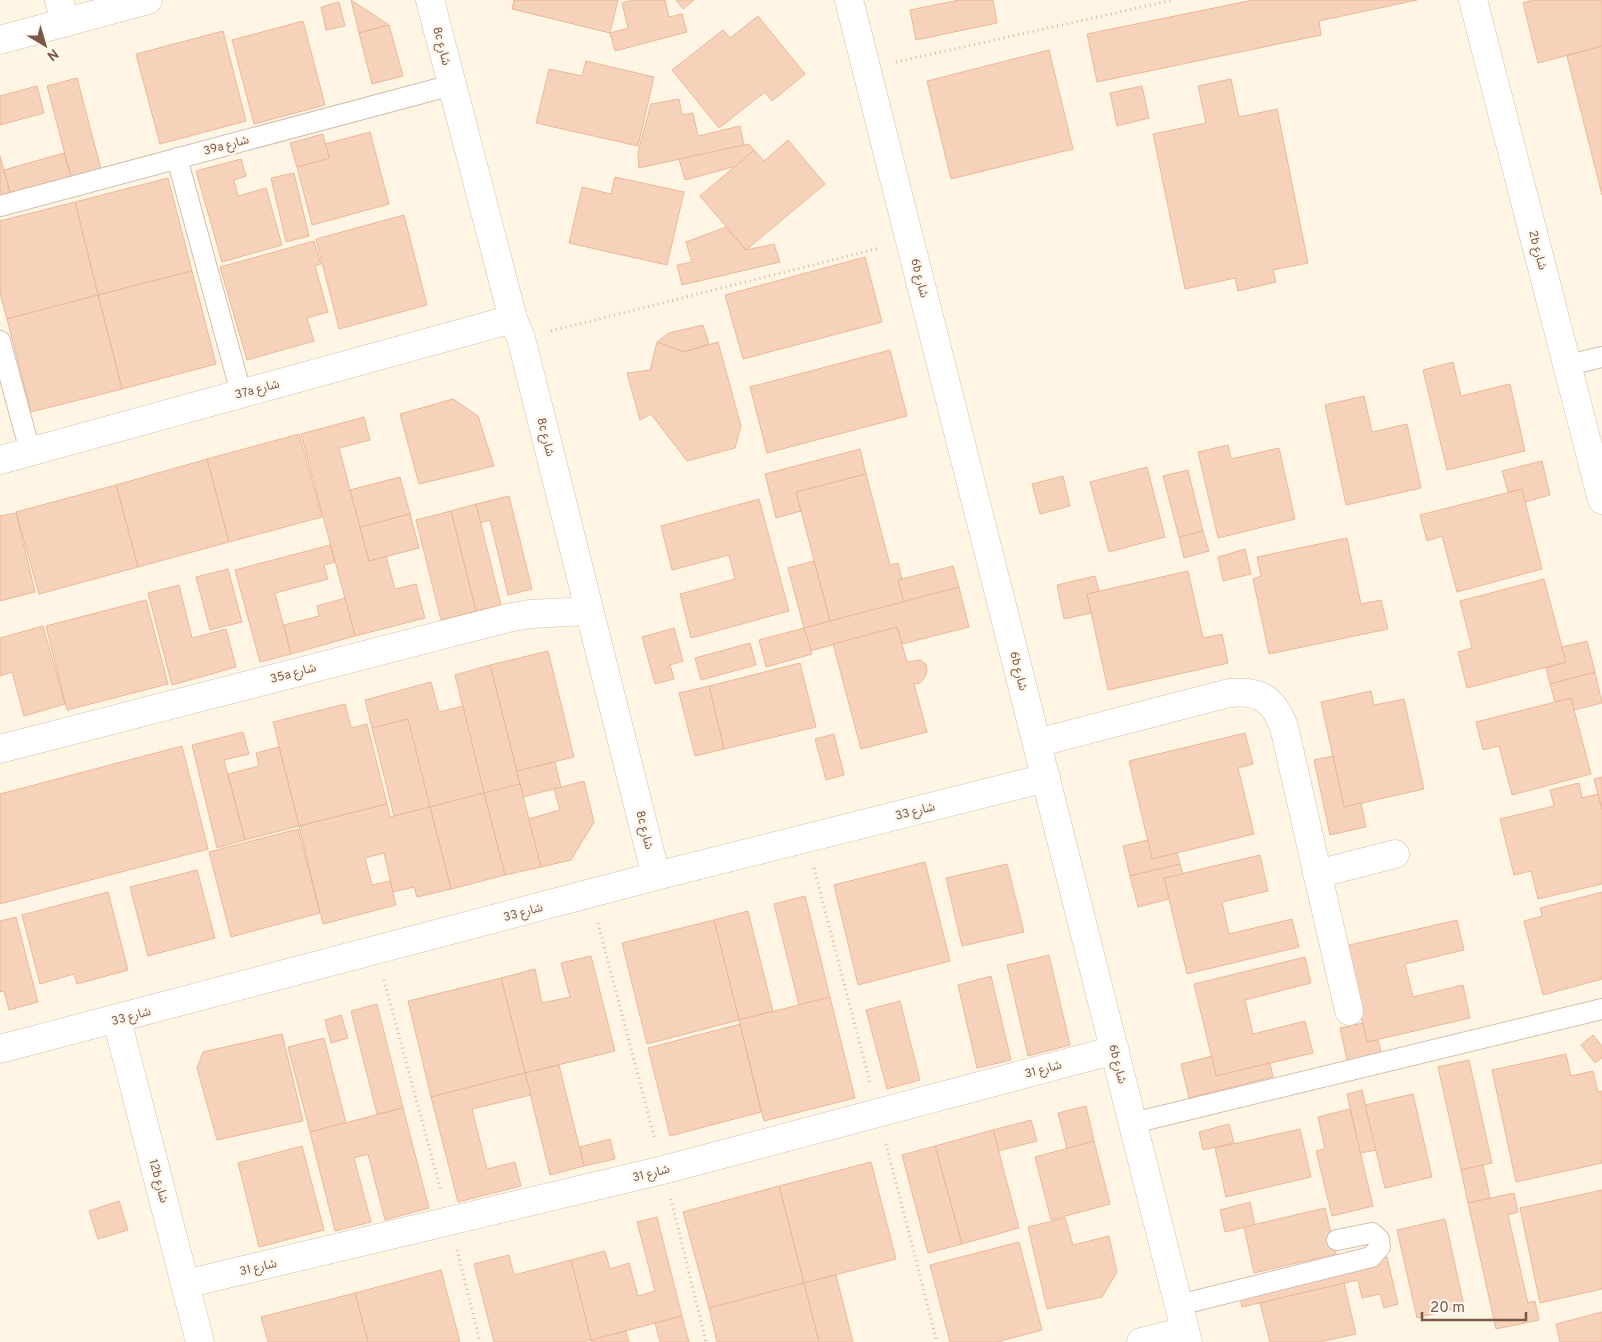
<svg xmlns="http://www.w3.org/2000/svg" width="1602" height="1342" font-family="Overpass,'Noto Sans Arabic',sans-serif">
<rect width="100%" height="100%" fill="#fef5e5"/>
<g fill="#f7d2ba" stroke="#ebb899">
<path d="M351,0L389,25L359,33Z"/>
<path d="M514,0H618L610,33L512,9Z"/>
<path d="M633,0H665L669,17L682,14L687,32L615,51L610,33L628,28L622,3Z"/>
<path d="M676,0H694L683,9Z"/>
<path d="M959,0H993L997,23L916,40L910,10Z"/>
<path d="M1253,0H1417L1319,21L1321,35L1097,82L1087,34Z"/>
<path d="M1533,0H1602V46L1538,63L1523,3Z"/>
<path d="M339,2L345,26L326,30L321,7Z"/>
<path d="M758,16L805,74L772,101L765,92L719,128L672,70L723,30L730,38Z"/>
<path d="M303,21L325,105L254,124L232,40Z"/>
<path d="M389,25L403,76L372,84L359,33Z"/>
<path d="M223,31L246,121L160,144L136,54Z"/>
<path d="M1602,46V195L1567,56Z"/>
<path d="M1049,50L1073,149L951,179L927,81Z"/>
<path d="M586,61L654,77L638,146L536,123L549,69L582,76Z"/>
<path d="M77,78L101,169L71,177L47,86Z"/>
<path d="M1231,79L1239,117L1277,109L1308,263L1273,270L1276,282L1238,291L1235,278L1185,289L1153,134L1206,123L1198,86Z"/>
<path d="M37,86L44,113L0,125V96Z"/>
<path d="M1142,86L1149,118L1117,126L1110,93Z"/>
<path d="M679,99L682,115L693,113L698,136L740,126L744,145L639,168L638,152L651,104Z"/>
<path d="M370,132L389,204L312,225L297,167L329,158L325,144Z"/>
<path d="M323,134L329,158L297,167L290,143Z"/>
<path d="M788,140L825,184L746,250L700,196L754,150L764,161Z"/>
<path d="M749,144L754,150L736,166L685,180L679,159Z"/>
<path d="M64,153L71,177L10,193L4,170Z"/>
<path d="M0,156L10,193L0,196Z"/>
<path d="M241,159L246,176L234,180L238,196L266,188L282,245L222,262L196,171Z"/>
<path d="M294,173L309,236L286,242L271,178Z"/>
<path d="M615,177L684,192L667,265L569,243L582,187L611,194Z"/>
<path d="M168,178L192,271L98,295L75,202Z"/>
<path d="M75,202L98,295L7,319L0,293V221Z"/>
<path d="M404,215L427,305L339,329L316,239Z"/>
<path d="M726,227L746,250L774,244L780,262L682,285L677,265L692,262L686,242Z"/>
<path d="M314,241L321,264L315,266L328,312L307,318L314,341L247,360L220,267Z"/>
<path d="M865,257L882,322L743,359L725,295Z"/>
<path d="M192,271L216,364L122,389L98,295Z"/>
<path d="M98,295L122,389L31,412L7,319Z"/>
<path d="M703,325L709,344L684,352L657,342L669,333Z"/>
<path d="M657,342L684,352L718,342L741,426L735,448L687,461L651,414L640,420L627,373L650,370Z"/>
<path d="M890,350L907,416L767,453L750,387Z"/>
<path d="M1453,362L1461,396L1510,384L1525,451L1447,470L1423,370Z"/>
<path d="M1364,396L1372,432L1407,424L1421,488L1346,505L1325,405Z"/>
<path d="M453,399L478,416L494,466L419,484L400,414Z"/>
<path d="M364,417L370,440L339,448L369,561L386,556L395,589L416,584L425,618L355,636L301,434Z"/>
<path d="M299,434L322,517L229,542L207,459Z"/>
<path d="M1228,445L1231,459L1279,448L1295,519L1218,538L1198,452Z"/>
<path d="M860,449L866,474L796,492L801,511L776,518L765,474Z"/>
<path d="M207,459L229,542L138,567L116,485Z"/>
<path d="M1542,461L1550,495L1525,502L1522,489L1508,492L1502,471Z"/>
<path d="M1147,467L1165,537L1109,552L1090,482Z"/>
<path d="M1188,470L1203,531L1179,537L1163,476Z"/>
<path d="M866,474L890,565L898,563L902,579L898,580L904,602L830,621L796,492Z"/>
<path d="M1063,476L1070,506L1040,514L1032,484Z"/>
<path d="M400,477L410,514L360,527L350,490Z"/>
<path d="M116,485L138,567L39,594L16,512Z"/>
<path d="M1522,489L1542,569L1457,592L1442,536L1427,541L1420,515Z"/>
<path d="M509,496L532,589L508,595L490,520L480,523L476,504Z"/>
<path d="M759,499L789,611L691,638L680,594L735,579L729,555L672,570L661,526Z"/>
<path d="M476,504L501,605L476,611L451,511Z"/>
<path d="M451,511L476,611L441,620L416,520Z"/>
<path d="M16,513L35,592L0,601V516Z"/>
<path d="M410,514L419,548L369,561L360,527Z"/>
<path d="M1203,531L1209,551L1184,558L1179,537Z"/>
<path d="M1347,538L1361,604L1381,600L1388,629L1269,654L1253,579L1261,576L1257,557Z"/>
<path d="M330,545L335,562L324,565L328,579L275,593L291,654L260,662L235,570Z"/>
<path d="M1245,549L1251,574L1223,581L1218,557Z"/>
<path d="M814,561L830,621L804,628L788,568Z"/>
<path d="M953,566L959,587L904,602L898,580Z"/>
<path d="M228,569L242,622L210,630L196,577Z"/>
<path d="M1188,571L1203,638L1222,634L1228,663L1108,690L1087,594Z"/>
<path d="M1095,576L1099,591L1087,594L1091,613L1064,619L1057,585Z"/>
<path d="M1544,579L1566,662L1467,688L1458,652L1472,648L1460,601Z"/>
<path d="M179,585L192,638L226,629L236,667L172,685L148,593Z"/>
<path d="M959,587L969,627L902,644L897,627L810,651L804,628Z"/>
<path d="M345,598L355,636L291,654L284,625L319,616L317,606Z"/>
<path d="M146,600L168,684L67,710L46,626Z"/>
<path d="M43,626L65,704L24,716L12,672L0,676V638Z"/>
<path d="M897,627L907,662L920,660L926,664L927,672L924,678L920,683L914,684L927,732L861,749L833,644Z"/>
<path d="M674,628L683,661L670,665L674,679L655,684L642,637Z"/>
<path d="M804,628L812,654L766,667L759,640Z"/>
<path d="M1587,641L1595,672L1550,684L1546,668L1566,662L1562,647Z"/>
<path d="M750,643L756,665L701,680L695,658Z"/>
<path d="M548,651L574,757L517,771L490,665Z"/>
<path d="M800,663L816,727L724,749L709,686Z"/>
<path d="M490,665L520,784L484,793L455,675Z"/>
<path d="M1595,672L1602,703L1574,710L1571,698L1555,702L1550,684Z"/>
<path d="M431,682L439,712L463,706L484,793L430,807L408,719L372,728L365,700Z"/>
<path d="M709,686L724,749L695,756L679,693Z"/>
<path d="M1371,691L1374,705L1404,699L1424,789L1344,807L1321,702Z"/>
<path d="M1571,698L1591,774L1512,795L1499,746L1483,750L1476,722Z"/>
<path d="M345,704L351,728L367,724L387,804L299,826L273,722Z"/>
<path d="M408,719L430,807L394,816L372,728Z"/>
<path d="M243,732L249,754L224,760L245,840L217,848L192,745Z"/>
<path d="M1245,733L1253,764L1238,768L1254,834L1152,859L1129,761Z"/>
<path d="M834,734L844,775L826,780L815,739Z"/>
<path d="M182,746L208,849L0,904V794Z"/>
<path d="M279,747L299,826L245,840L228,774L259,766L256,753Z"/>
<path d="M1333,756L1344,807L1361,803L1366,827L1330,835L1314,760Z"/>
<path d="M555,762L561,787L523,797L517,771Z"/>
<path d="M1602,777V810L1594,779Z"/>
<path d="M584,781L594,822L571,860L541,867L528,819L560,810L554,789Z"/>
<path d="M1579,783L1582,798L1598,794L1602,810V884L1538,899L1531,871L1514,875L1500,819L1554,806L1550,790Z"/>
<path d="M520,784L541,867L505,875L484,793Z"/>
<path d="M484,793L505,875L451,889L430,807Z"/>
<path d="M387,804L390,817L430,807L451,889L417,897L414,887L393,892L384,853L365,858L372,885L390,881L396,905L323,924L299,826Z"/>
<path d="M298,829L320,913L231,937L209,852Z"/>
<path d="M1148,840L1152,859L1177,853L1180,864L1130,876L1123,846Z"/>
<path d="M1260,855L1268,891L1222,902L1229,934L1292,919L1299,947L1187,974L1164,878Z"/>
<path d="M925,862L950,961L858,985L834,885Z"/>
<path d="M1007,864L1024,932L962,946L946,878Z"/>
<path d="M1180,864L1183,874L1164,878L1169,899L1138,907L1130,876Z"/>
<path d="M197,870L215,938L148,956L130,887Z"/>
<path d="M108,892L128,970L77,984L74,974L40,984L22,915Z"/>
<path d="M1602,892V979L1543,995L1524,921L1542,916L1540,908Z"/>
<path d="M805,896L830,997L799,1005L774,904Z"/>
<path d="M748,911L773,1011L739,1020L714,920Z"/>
<path d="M16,917L38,1002L9,1010L4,991L0,992V921Z"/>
<path d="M714,920L739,1020L647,1044L622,943Z"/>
<path d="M1457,920L1464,950L1405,964L1413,997L1463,985L1470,1018L1367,1042L1345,946Z"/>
<path d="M1049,955L1070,1045L1028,1056L1007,965Z"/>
<path d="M591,956L615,1051L525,1073L501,978L535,969L542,1003L570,997L561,963Z"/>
<path d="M1305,957L1311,983L1245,1000L1253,1034L1305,1021L1313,1053L1216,1076L1194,984Z"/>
<path d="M991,976L1011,1060L977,1068L958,985Z"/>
<path d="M501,978L525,1073L431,1097L408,1001Z"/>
<path d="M830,997L855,1098L764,1121L739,1020Z"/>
<path d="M900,1001L920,1080L887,1089L866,1010Z"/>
<path d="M377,1004L403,1108L377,1114L351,1011Z"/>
<path d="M341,1015L348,1038L331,1043L325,1020Z"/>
<path d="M1363,1023L1367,1042L1378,1040L1381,1053L1347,1060L1340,1028Z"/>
<path d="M740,1024L761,1112L670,1136L648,1048Z"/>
<path d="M282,1034L303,1121L217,1140L197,1068L203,1052Z"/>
<path d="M1593,1035L1602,1046V1058L1595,1063L1581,1045Z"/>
<path d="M324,1038L346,1123L310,1132L288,1047Z"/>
<path d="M1566,1054L1571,1076L1593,1071L1598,1092L1602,1091V1163L1516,1182L1492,1070Z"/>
<path d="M1212,1056L1216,1076L1270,1063L1273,1077L1189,1098L1181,1064Z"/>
<path d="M1469,1060L1492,1163L1461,1170L1438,1067Z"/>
<path d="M559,1065L584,1166L550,1175L525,1073Z"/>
<path d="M525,1073L531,1095L472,1109L487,1169L515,1162L521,1186L458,1202L431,1097Z"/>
<path d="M1362,1090L1377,1150L1360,1153L1347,1094Z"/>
<path d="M1413,1094L1432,1177L1385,1188L1365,1105Z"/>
<path d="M1086,1106L1094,1141L1067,1149L1058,1113Z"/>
<path d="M403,1108L429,1208L385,1220L368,1154L354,1158L371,1222L335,1231L310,1132Z"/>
<path d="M1350,1109L1373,1206L1332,1216L1316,1151L1325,1149L1318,1117Z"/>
<path d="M1031,1120L1037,1141L998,1151L993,1130Z"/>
<path d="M1229,1124L1234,1143L1203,1150L1199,1132Z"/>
<path d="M1300,1129L1311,1177L1226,1197L1215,1148Z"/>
<path d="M993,1130L1019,1228L962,1244L935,1146Z"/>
<path d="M610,1139L615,1159L584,1166L580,1147Z"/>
<path d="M1094,1141L1110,1204L1051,1220L1035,1157Z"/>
<path d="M302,1146L324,1230L259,1247L238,1163Z"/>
<path d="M935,1146L962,1244L928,1253L902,1155Z"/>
<path d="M871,1162L896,1259L804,1283L779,1186Z"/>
<path d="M1483,1165L1490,1198L1468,1203L1461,1170Z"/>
<path d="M779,1186L804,1283L709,1308L683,1212Z"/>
<path d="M1602,1190V1289L1540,1303L1520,1208Z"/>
<path d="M1514,1193L1518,1212L1508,1215L1528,1303L1535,1301L1539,1320L1496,1329L1468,1203Z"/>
<path d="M119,1201L128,1230L98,1239L89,1211Z"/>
<path d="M1250,1202L1255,1225L1225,1232L1220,1210Z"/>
<path d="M1325,1208L1336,1254L1254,1273L1244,1227Z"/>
<path d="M657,1217L682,1316L591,1340L571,1260L605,1251L610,1269L629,1263L638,1296L655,1291L637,1222Z"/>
<path d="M1065,1218L1073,1245L1109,1236L1117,1272L1102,1297L1047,1309L1028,1227Z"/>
<path d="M1445,1219L1464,1306L1417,1318L1397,1230Z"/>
<path d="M1019,1242L1042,1330L997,1342H950L930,1265Z"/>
<path d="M509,1255L514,1275L571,1260L591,1340L582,1342H494L474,1264Z"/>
<path d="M1387,1257L1398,1304L1384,1308L1380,1294L1362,1298L1358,1280L1242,1307L1239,1291Z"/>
<path d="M441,1270L460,1342H368L355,1293Z"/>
<path d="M836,1275L853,1342H819L804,1283Z"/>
<path d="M804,1283L819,1342H717L709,1308Z"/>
<path d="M1344,1283L1356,1334L1320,1342H1270L1260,1303Z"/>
<path d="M355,1293L368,1342H268L261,1317Z"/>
<path d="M1602,1312V1342H1560L1556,1324Z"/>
<path d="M682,1316L689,1342H660L655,1323Z"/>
<path d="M626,1331L629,1342H592L591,1340Z"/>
</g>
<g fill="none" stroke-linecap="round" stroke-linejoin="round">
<defs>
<g id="lane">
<path d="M177,158L241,393"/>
<path d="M0,206L452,85"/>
<path d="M0,341L30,451"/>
<path d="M1568,365L1602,357"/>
<path d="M1133,1123L1602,1009"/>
<path d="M1179,1305L1371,1257L1380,1247L1379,1239L1372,1233L1337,1240"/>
</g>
<g id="street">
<path d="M59,0L65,23"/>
<path d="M430,0L513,319L521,338L656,876"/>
<path d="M849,0L1188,1342"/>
<path d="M1473,0L1602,500"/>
<path d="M0,40L148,0"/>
<path d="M0,460L513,319"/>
<path d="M1037,743L1229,693C1259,690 1273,698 1284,727L1349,1011"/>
<path d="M0,749L508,618L530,614L588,611"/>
<path d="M1317,874L1395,854"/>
<path d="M117,1020L200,1342"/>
<path d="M0,1049L656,876L1046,778"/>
<path d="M185,1284L663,1170L1115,1050"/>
<path d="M1141,1342L1185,1331"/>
</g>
</defs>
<use href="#lane" stroke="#d4beac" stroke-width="22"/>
<use href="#street" stroke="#d4beac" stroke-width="29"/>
<g stroke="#dcb59d" stroke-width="3" stroke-dasharray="1 4" stroke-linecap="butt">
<path d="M896,62L1173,0"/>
<path d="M551,331L880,248"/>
<path d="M814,868L870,1083"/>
<path d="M598,923L655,1140"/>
<path d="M384,980L441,1191"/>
<path d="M886,1144L937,1342"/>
<path d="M671,1199L706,1342"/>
<path d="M457,1250L480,1342"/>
</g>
<use href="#lane" stroke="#fff" stroke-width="20"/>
<use href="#street" stroke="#fff" stroke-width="28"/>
</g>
<g text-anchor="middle" stroke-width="5" stroke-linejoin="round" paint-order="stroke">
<g font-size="12" fill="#7b5947" stroke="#fff8ee">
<text transform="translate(442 46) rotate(75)" y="4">8c شارع</text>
<text transform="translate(226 145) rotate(-15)" y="4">39a شارع</text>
<text transform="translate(1538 250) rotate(75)" y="4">2b شارع</text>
<text transform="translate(920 278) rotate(76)" y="4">6b شارع</text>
<text transform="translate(257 389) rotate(-15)" y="4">37a شارع</text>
<text transform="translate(546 437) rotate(76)" y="4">8c شارع</text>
<text transform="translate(1019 671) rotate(76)" y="4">6b شارع</text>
<text transform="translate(293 673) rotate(-15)" y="4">35a شارع</text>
<text transform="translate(915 811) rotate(-14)" y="4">شارع 33</text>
<text transform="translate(645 830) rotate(76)" y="4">8c شارع</text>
<text transform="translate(523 912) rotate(-15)" y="4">شارع 33</text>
<text transform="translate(131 1016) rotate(-15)" y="4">شارع 33</text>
<text transform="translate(1118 1064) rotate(76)" y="4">6b شارع</text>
<text transform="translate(1043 1069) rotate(-15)" y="4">شارع 31</text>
<text transform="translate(651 1173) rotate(-14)" y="4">شارع 31</text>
<text transform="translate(159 1181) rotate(75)" y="4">12b شارع</text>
<text transform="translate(258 1267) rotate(-13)" y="4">شارع 31</text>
</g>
</g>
<g transform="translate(45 45) rotate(142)" stroke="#fff8ee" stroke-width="4" paint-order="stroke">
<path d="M0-4L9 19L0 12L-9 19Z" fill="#7b5947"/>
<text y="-8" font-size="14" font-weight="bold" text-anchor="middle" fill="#7b5947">N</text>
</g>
<path d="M1422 1312v8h104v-8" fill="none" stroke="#7b5947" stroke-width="2.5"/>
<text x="1430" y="1312" font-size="15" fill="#7b5947" stroke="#fff8ee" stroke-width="4" paint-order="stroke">20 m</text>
</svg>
